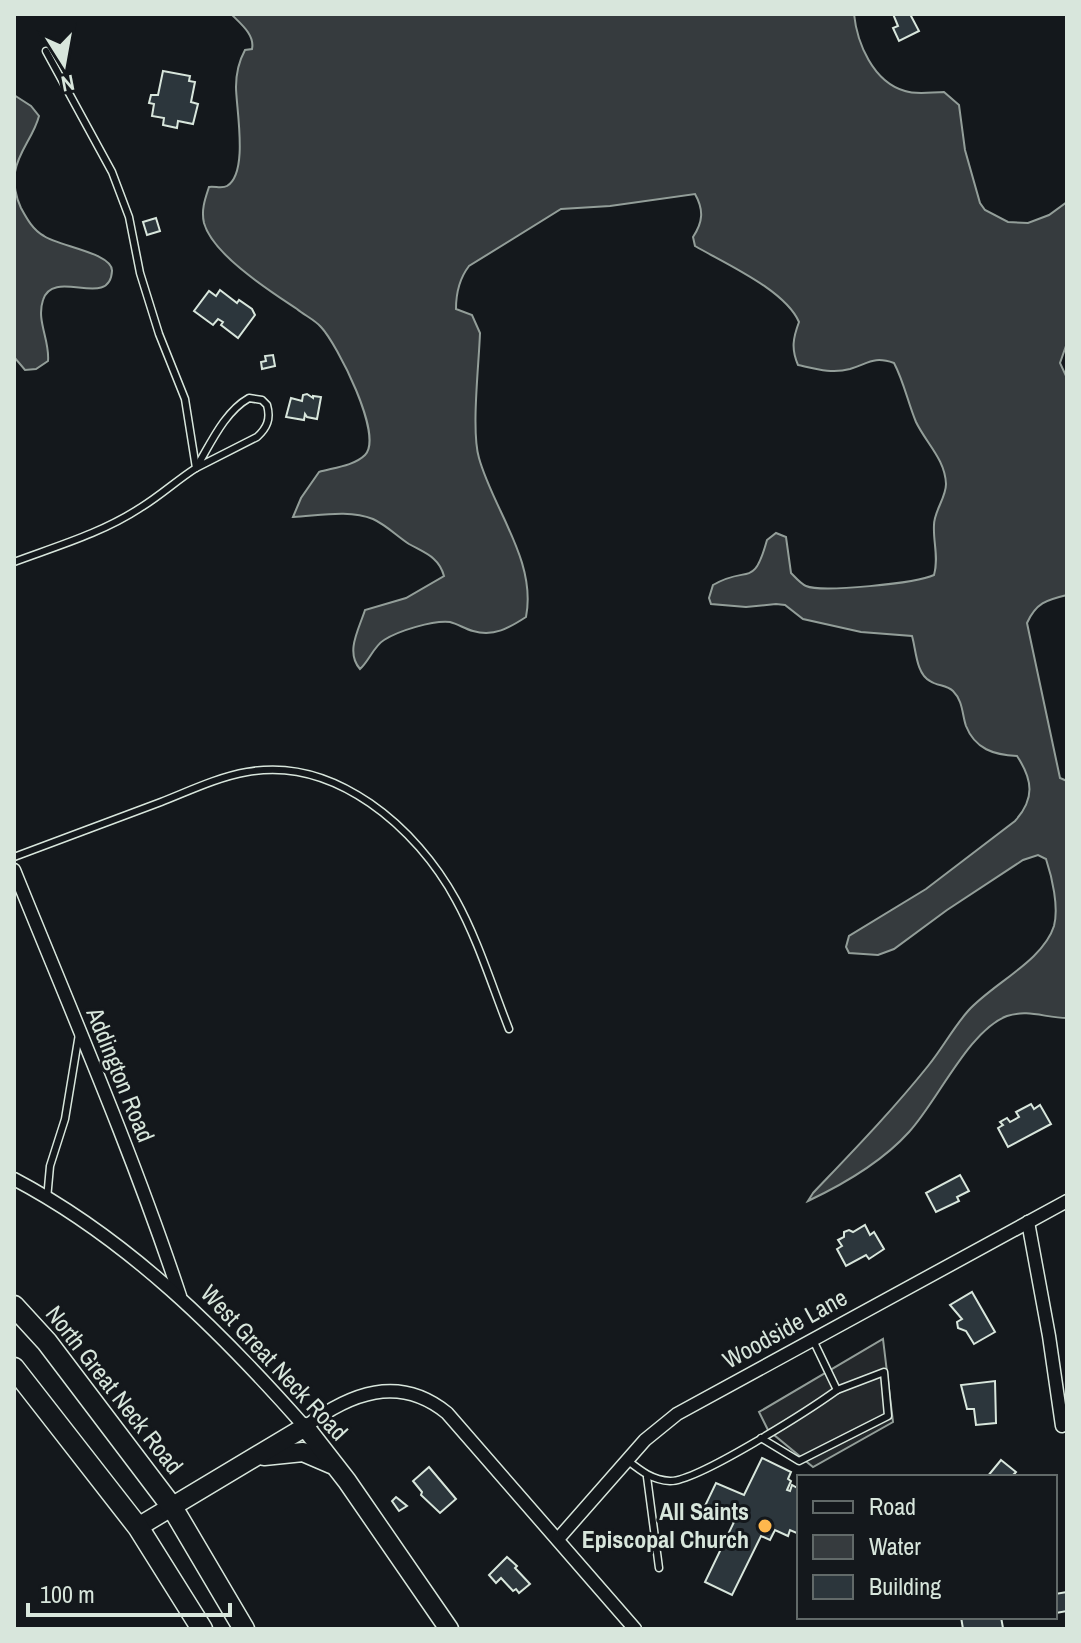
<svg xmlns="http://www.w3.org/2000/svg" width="1081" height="1643" font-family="'Archivo Narrow',sans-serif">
<rect width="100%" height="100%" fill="#14181c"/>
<path fill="#24282b" stroke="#939e99" stroke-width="2" d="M883,1339L893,1422L813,1467L768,1430L759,1412Z"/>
<g fill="#363b3e" stroke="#939e99" stroke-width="2">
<path d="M231,14H854C857,43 873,82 905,91C916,95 932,92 944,92L959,105L965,150L980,203L985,210L1008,222L1028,223L1049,215L1067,202V343L1060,363L1067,378V595C1046,600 1036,603 1027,623L1060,778L1067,781V1018C1046,1018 1028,1009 1007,1016C969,1030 937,1102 909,1132C882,1162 844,1184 808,1201L813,1193C852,1152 892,1111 928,1066C942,1049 953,1028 968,1011C992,984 1043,961 1054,926C1059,907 1052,877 1046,859L1038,855L1023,860L947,910L894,949L878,955L849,953L846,947L849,936L926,889L1015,821C1035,799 1033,780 1017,756C994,755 975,749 966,726C962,714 963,701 953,691C947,685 937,686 930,681C916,674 916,649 912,636L861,632L803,619L785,605L776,604L746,607L711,604L709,598L713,585C749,564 753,590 767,540L776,533L786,537L791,573C795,577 801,584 806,586C822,593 917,583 934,575C939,557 933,543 934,525C934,511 946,498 946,484C945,459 926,443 916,422C908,403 904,382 894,363C874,356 869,363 850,369C832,374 816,369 798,365C791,349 793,338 799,322C785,290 726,264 695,246L693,237C703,222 704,210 695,194L610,206L561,209L469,266C459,279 456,293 456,309L472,315L480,333C479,364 471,431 479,458C493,509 537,561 526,617C509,628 494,637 473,631C465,629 458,624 450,622C433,620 398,631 384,640C374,646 369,661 360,669C345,652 359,629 365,610L406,598L444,576C439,557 425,553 409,544C397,536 386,525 373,519C349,509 317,516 293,517L301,498L319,472C332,468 354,466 365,455C384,436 337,344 321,327C315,320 304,315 297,309C270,291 213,255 204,223C201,210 205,199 209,187C215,186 222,189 227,186C249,173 236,108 236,87C236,74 239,61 245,50L252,49C255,35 241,24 231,14Z"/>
<path d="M14,95L31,106L39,116C34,136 18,152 15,172C13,183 16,198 21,208C27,219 33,230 44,236C58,246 113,253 112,271C110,310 53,267 43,300C36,321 50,340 48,361L36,369L25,370L14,357Z"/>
</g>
<g fill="#2c363c" stroke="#d8e6dc" stroke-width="2">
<path d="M893,14H910L919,31L899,41L893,28L898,26Z"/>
<path d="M163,71L190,76L189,81L195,82L191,102L198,104L193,124L178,121L177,128L163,125L164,118L152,116L154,104L149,103L151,95H158Z"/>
<path d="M156,218L160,231L147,235L143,222Z"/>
<path d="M220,290L237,303L239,300L252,309L255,315L238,338L221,325L223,322L218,319L213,325L194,311L209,291L216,296Z"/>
<path d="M273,355L275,366L262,369L261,362L266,361L265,356Z"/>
<path d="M307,394L313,398V396L321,397L317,419L307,417L305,414L304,420L286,417L291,398L302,401L303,395Z"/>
<path d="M1031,1104L1034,1109L1040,1105L1051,1124L1008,1147L998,1128L1003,1125L1000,1122L1007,1118L1010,1122L1019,1117L1016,1112Z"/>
<path d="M960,1175L969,1191L957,1197L959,1201L936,1212L926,1193Z"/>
<path d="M865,1225L870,1235L874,1232L884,1249L869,1259L866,1255L846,1266L837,1249L842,1246L838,1240L844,1237V1232L849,1230L853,1232Z"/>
<path d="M972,1292L995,1332L974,1344L966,1331L958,1328L957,1322L962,1319L950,1305Z"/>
<path d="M995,1381L996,1423L976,1425L974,1409H967L961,1385Z"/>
<path d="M762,1458L791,1472L788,1479L791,1481L787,1490L790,1491L792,1485L799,1489V1534L790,1530L788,1536L775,1530L770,1540L761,1536L732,1595L705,1582L734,1522L704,1508L716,1483L744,1495Z"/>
<path d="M1001,1460L1016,1472L1014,1474L1020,1477H987Z"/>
<path d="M429,1467L456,1499L440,1513L421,1495L422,1492L413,1481Z"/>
<path d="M396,1497L407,1506L399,1511L392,1501Z"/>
<path d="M507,1557L517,1566L515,1568L530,1584L519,1593L516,1589L513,1591L501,1578L496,1583L489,1575Z"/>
<path d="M1067,1592V1611L1056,1613L1055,1594Z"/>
<path d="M961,1617H1001L1003,1628L963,1629Z"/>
</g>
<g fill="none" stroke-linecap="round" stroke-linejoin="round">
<defs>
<g id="lane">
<path d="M249,398L262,400L267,405C271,419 267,428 257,437L196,468C210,445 224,412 249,398Z"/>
<path d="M14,562C57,546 102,533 140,508C160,496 177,480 196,468L185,399L159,334L140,273L129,217L112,172L46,51"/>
<path d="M14,857C63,839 112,820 161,802C189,791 218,777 247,772C335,756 417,828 456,900C478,940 492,986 509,1029"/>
<path d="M47,1199L50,1166L65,1119L79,1034"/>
<path d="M761,1438L799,1461L888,1416L884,1372L837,1390"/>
<path d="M627,1460C641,1471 652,1480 670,1481C697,1482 812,1408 837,1390L813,1340"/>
<path d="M647,1477L659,1568"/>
</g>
<g id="street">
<path d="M14,870C71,1011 132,1151 180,1296"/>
<path d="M14,1179C128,1239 221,1332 305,1427C350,1393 399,1374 447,1413L635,1629"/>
<path d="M1028,1222L1049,1336L1062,1426"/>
<path d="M558,1539L645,1440L677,1414L1067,1201"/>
</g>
<g id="secondary">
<path d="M264,1456L303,1452L331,1464"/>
<path d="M138,1527L305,1427L347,1481L449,1629"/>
</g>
<g id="primary">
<path d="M14,1306L47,1342L172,1507L244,1629"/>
<path d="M14,1368L138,1527L202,1629"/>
</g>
</defs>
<use href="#lane" stroke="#d8e6dc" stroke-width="9"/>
<use href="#street" stroke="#d8e6dc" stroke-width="15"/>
<use href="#secondary" stroke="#d8e6dc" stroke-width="21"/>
<use href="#primary" stroke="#d8e6dc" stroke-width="23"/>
<use href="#lane" stroke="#14181c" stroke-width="6"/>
<use href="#street" stroke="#14181c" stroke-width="12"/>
<use href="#secondary" stroke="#14181c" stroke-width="18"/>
<use href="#primary" stroke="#14181c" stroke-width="20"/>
</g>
<circle fill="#ffb74d" stroke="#14181c" stroke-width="3" cx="765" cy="1526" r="8"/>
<g text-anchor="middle" stroke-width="6" stroke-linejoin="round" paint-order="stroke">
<g font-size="24" fill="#d8e6dc" stroke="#14181c">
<text transform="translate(120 1075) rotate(68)" y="8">Addington Road</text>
<text transform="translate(785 1329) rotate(-29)" y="8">Woodside Lane</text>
<text transform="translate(274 1363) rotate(47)" y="8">West Great Neck Road</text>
<text transform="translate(114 1390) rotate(52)" y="8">North Great Neck Road</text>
</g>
<g font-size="24" font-weight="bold" fill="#d8e6dc" stroke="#14181c" text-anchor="end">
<text x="749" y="1520">All Saints<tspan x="749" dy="28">Episcopal Church</tspan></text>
</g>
</g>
<rect width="1081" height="1643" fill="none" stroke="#d8e6dc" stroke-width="32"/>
<rect x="797" y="1475" width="260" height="144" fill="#14181c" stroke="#626a69" stroke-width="2"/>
<rect x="813" y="1501" width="40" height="12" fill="#14181c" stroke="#626a69" stroke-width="2"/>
<text x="869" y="1515" font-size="24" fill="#d8e6dc">Road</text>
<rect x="813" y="1535" width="40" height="24" fill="#363b3e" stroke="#626a69" stroke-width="2"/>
<text x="869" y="1555" font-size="24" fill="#d8e6dc">Water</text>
<rect x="813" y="1575" width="40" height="24" fill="#2c363c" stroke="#626a69" stroke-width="2"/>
<text x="869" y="1595" font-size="24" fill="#d8e6dc">Building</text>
<g transform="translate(64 64) rotate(169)" stroke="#14181c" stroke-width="6" paint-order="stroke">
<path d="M0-6L14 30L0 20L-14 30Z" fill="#d8e6dc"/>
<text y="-12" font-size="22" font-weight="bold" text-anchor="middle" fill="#d8e6dc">N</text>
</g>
<path d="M28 1603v12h202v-12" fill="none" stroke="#d8e6dc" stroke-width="4"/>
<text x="40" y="1603" font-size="24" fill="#d8e6dc" stroke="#14181c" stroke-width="6" paint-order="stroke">100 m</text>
</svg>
